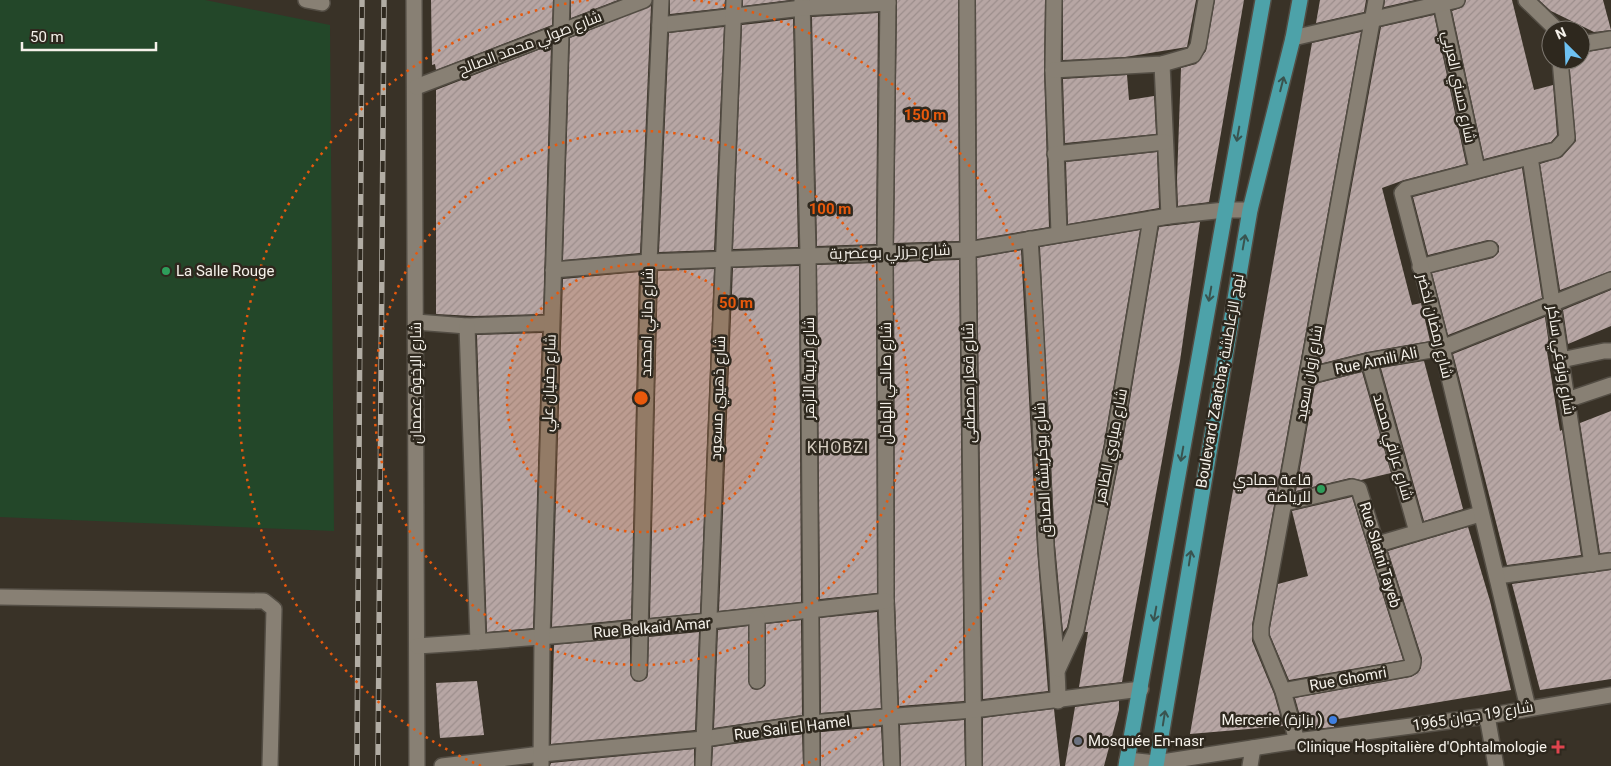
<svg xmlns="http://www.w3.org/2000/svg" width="1611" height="766" font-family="Roboto,Cairo,sans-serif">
<defs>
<pattern id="building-hatch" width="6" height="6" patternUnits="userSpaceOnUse" patternTransform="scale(1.25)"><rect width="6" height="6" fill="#b7a6a4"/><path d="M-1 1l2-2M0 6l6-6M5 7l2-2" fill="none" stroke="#9c8e8c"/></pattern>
</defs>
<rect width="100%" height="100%" fill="#393227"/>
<path fill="#234729" d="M0,0H205L330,25L334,531L0,517Z"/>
<g fill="url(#building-hatch)">
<path d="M431,0H553L552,25L436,70L435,64L432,65Z"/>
<path d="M571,0H618L571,18Z"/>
<path d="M670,0H725L724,8L670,14Z"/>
<path d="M743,0H790L743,6Z"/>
<path d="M897,0H958L959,241L894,243Z"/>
<path d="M976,0H1045L1044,70L1049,227L977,239Z"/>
<path d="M1063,0H1196L1187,47L1125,57L1063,60Z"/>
<path d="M1215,0H1244L1209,202L1178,206L1177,179L1181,68L1196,64L1206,51Z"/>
<path d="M1320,0H1366L1364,12L1316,23Z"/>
<path d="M1385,0H1415L1384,7Z"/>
<path d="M1466,0H1512L1534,90L1553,85L1557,135L1551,142L1484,159L1452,11L1463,7Z"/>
<path d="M1539,0H1603L1611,30L1594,32L1551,11Z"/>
<path d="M651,6L640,253L563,260L570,38Z"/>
<path d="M878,13L876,244L817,246L812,17Z"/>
<path d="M1434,15L1466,164L1404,180L1382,188L1412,305L1421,303L1430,341L1367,352L1319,364L1381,27Z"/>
<path d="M793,19L798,247L733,249L742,25Z"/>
<path d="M724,27L714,250L659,252L669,33Z"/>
<path d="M1361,32L1252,625V641L1274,694L1283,726L1190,734L1312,43Z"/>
<path d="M551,45L543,314L473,316L436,314V90Z"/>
<path d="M1611,48V271L1560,290L1540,164L1562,157L1576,141L1569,60H1581V53Z"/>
<path d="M1127,75L1129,100L1154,96L1156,134L1065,143L1063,79Z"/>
<path d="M1157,152L1159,208L1068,224L1066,162Z"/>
<path d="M1522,168L1542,298L1448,335L1432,273L1493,258L1499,252V246L1496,242L1488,240L1428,255L1413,197Z"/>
<path d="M1200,222L1180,361L1122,682L1079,687L1088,632H1085L1122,447L1159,227Z"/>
<path d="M1140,230L1104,443L1067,627L1063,632L1055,545L1040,247Z"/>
<path d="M1021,250L1037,547L1048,691L983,699L977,258Z"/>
<path d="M959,260L964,701L899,706L895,601L894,262Z"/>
<path d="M876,263L877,593L820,599L817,265Z"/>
<path d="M799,266L801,602L719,611L733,268Z"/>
<path d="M714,269L700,613L650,618L658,271Z"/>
<path d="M639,272L631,619L552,627L563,279Z"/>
<path d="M1611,290V326L1568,344L1563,310Z"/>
<path d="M1545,317L1550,351L1547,352L1560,431L1562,430L1581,555L1507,565L1453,354Z"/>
<path d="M542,333L533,628L487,632L477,335Z"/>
<path d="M1424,361L1463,509L1424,521L1381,368Z"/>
<path d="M1362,372L1391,473L1361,480L1350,478L1296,491L1315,384Z"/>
<path d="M1611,411V552L1600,553L1580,423Z"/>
<path d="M1352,497L1403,660L1289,680L1270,635V628L1278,584L1308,576L1292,511Z"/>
<path d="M1468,527L1490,601L1511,690L1332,720L1334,727L1304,730L1295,698L1411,677L1418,673L1421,668L1422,658L1388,551Z"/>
<path d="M1611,570V679L1540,690L1512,584Z"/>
<path d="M877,612L881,708L821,713L820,618Z"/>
<path d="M801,620L802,715L714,728L718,630L748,626V681L752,689L757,690L765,686L766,681V624Z"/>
<path d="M699,632L695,730L551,744L554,645L630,638V673L634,681L639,682L647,678L648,674L649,637Z"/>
<path d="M477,681L484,735L440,738L436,683Z"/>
<path d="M1119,701V710L1104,766H1065L1075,707Z"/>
<path d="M1054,709L1060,766H983V718Z"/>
<path d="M964,720L965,766H901L900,725Z"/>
<path d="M881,727L883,766H821V732Z"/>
<path d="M802,734L803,766H712L713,747Z"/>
<path d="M694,749V766H550L551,763Z"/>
</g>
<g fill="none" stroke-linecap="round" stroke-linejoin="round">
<defs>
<g id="minor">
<path d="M306,0L322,3"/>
<path d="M414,0L417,766"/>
<path d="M802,0L808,254L812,766"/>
<path d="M888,0L885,253L886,601L892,766"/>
<path d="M967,0L968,250L974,766"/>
<path d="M1054,0L1053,70L1059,233"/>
<path d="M1526,0L1557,30"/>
<path d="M1441,4L1477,169"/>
<path d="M660,25L802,8L888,3"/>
<path d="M1293,38L1457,0"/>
<path d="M1581,44L1611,39"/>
<path d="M1162,64L1169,216"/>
<path d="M1053,70L1162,64L1193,55L1198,46L1206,0"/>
<path d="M416,87L644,0"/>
<path d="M1055,154L1165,142"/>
<path d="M1530,157L1592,564"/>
<path d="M1030,239C1037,341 1041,443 1046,546C1049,597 1058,649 1058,701"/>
<path d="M1420,267L1490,249"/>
<path d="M553,270L649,262L968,250L1169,216L1225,210H1250"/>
<path d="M416,322L467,326L551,323"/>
<path d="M467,326L478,642"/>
<path d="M1561,360L1604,351H1611"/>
<path d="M1369,361L1417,532"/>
<path d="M1309,376L1369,361L1442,348L1611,280"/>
<path d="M1567,400L1611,385"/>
<path d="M1378,544L1480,514"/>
<path d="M1497,576L1611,561"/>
<path d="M0,597L264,601L274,609L270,766"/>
<path d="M417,646C574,636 730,620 886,601"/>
<path d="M1058,669L1076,630L1113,445L1151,219"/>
<path d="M639,673L649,262L661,0"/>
<path d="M757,681V618"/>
<path d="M1283,691L1409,668L1412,666L1413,661L1359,489L1352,487L1285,503"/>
<path d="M1528,708L1442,348L1402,193L1406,189L1556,150L1567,138L1560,60"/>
<path d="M1487,716L1496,766"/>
<path d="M1297,741L1283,691L1261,637V627L1376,0"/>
<path d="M1127,760L1156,763L1297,741L1487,716L1611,695"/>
<path d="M442,766L541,754L704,739L810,723L973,710L1141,689"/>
<path d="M541,766L542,638L562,0"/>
<path d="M703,766L734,0"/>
<path d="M1250,766L1253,748"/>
</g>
<g id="major">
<path d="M1126,766L1263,0"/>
<path d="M1156,766L1250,210L1293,38L1300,0"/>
</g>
</defs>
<use href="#minor" stroke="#534d44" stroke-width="18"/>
<use href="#major" stroke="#534d44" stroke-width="18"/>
<use href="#minor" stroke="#888074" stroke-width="15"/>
<use href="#major" stroke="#4da2a9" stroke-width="15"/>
<defs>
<g id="rail">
<path d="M357,766L362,0"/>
<path d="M378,766L384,0"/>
</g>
</defs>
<use href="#rail" stroke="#b2ada4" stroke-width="5.5"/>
<use href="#rail" stroke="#2e281e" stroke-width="4" stroke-dasharray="11" stroke-linecap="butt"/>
</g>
<defs><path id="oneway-shaft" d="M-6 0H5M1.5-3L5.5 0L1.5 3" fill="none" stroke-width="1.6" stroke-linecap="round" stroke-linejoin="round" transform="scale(1.25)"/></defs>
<g stroke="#39534f">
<use href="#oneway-shaft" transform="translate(1282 84) rotate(-76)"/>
<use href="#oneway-shaft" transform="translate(1238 134) rotate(100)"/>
<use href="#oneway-shaft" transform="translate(1244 242) rotate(-80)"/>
<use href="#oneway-shaft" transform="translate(1210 294) rotate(100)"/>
<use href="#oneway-shaft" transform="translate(1182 454) rotate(100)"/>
<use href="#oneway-shaft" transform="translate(1190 558) rotate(-81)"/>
<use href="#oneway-shaft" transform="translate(1155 614) rotate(100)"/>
<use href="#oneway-shaft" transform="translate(1164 718) rotate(-81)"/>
</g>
<circle cx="641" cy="398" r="134" fill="#e8590c" fill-opacity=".12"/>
<g fill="none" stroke="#e8590c" stroke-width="2.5" stroke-dasharray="2.5 5">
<circle cx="641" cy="398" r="134"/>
<circle cx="641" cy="398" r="267"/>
<path d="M481 766A401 401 0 0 1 589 0M693 0A401 401 0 0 1 801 766"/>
</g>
<g fill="#2e9e5b" stroke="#2e281e" stroke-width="2">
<circle cx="166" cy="271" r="5"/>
<circle cx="1321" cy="489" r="5"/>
</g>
<circle fill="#3f7fe0" stroke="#2e281e" stroke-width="2" cx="1333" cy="720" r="5"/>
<circle fill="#6b7280" stroke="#2e281e" stroke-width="2" cx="1078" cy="741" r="5"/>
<path fill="#e0444e" stroke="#2e281e" stroke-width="2" d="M1555.5 739.5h5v5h5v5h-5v5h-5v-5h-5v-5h5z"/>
<g text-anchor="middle" stroke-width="5" stroke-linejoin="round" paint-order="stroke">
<g font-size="15" fill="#f5f1ea" stroke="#2e281e">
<text transform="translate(530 43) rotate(-21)" y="5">شارع صولي محمد الصالح</text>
<text transform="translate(1459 87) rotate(78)" y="5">شارع حسني العربي</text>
<text transform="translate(890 252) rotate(-2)" y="5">شارع حرزلي بوعصرية</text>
<text transform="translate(647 322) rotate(-89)" y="5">شارع ماني امحمد</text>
<text transform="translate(1435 326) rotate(76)" y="5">شارع رمضان لخضر</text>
<text transform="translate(1561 360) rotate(81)" y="5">شارع ونوغي ساكر</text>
<text transform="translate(1376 361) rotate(-12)" y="5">Rue Amili Ali</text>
<text transform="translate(809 368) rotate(-90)" y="5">شارع قريبة الأزهر</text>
<text transform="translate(1309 373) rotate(-80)" y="5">شارع زوان سعيد</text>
<text transform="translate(1220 381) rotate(-80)" y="5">Boulevard Zaatcha; نهج الزعاطشة</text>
<text transform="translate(416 383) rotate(-90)" y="5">شارع الإخوة عصمان</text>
<text transform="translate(549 383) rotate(-88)" y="5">شارع حفيان علي</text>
<text transform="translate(886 383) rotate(-90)" y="5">شارع صالحي الهامل</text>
<text transform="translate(969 383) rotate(-91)" y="5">شارع قعار مصطفى</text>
<text transform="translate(718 398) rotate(-88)" y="5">شارع ذهيبي مسعود</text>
<text transform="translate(1111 446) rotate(-79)" y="5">شارع مياوي الطاهر</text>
<text transform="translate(1393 447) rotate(74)" y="5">شارع عرافي محمد</text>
<text transform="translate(1043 470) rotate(-93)" y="5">شارع بوكريشة الصادق</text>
<text transform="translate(1380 555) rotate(73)" y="5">Rue Slatni Tayeb</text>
<text transform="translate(652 628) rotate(-5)" y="5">Rue Belkaid Amar</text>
<text transform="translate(1348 679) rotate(-10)" y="5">Rue Ghomri</text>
<text transform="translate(1473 716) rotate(-9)" y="5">شارع 19 جوان 1965</text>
<text transform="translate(792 728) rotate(-7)" y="5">Rue Sali El Hamel</text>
</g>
<g font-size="15" fill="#f5f1ea" stroke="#2e281e" text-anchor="end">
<text x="176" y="276" text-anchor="start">La Salle Rouge</text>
<text x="1311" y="485">قاعة حمادي<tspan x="1311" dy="17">للرياضة</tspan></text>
<text x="1323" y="725">Mercerie (بزازة )</text>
<text x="1088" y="746" text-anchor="start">Mosquée En-nasr</text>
<text x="1547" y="752">Clinique Hospitalière d'Ophtalmologie</text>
</g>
<g font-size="16" letter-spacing="1" fill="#dad1c4" stroke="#2e281e">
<text x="838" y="453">KHOBZI</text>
</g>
</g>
<circle cx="641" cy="398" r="8" fill="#e8590c" stroke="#2e281e" stroke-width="2.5"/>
<g font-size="15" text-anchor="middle" font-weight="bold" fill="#e8590c" stroke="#2e281e" stroke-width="5" stroke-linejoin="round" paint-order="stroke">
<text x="925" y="120">150 m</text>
<text x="830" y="214">100 m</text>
<text x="736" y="308">50 m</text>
</g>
<g transform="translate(1566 45) rotate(336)"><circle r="24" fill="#2e281e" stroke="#7e7870"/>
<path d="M0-4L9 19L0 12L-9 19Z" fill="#6ec2f3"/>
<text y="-8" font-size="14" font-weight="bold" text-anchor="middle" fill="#f5f1ea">N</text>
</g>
<path d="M22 42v8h134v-8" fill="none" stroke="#f5f1ea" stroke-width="2.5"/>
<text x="30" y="42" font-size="15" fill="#f5f1ea" stroke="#2e281e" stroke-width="4" paint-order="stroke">50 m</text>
</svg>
